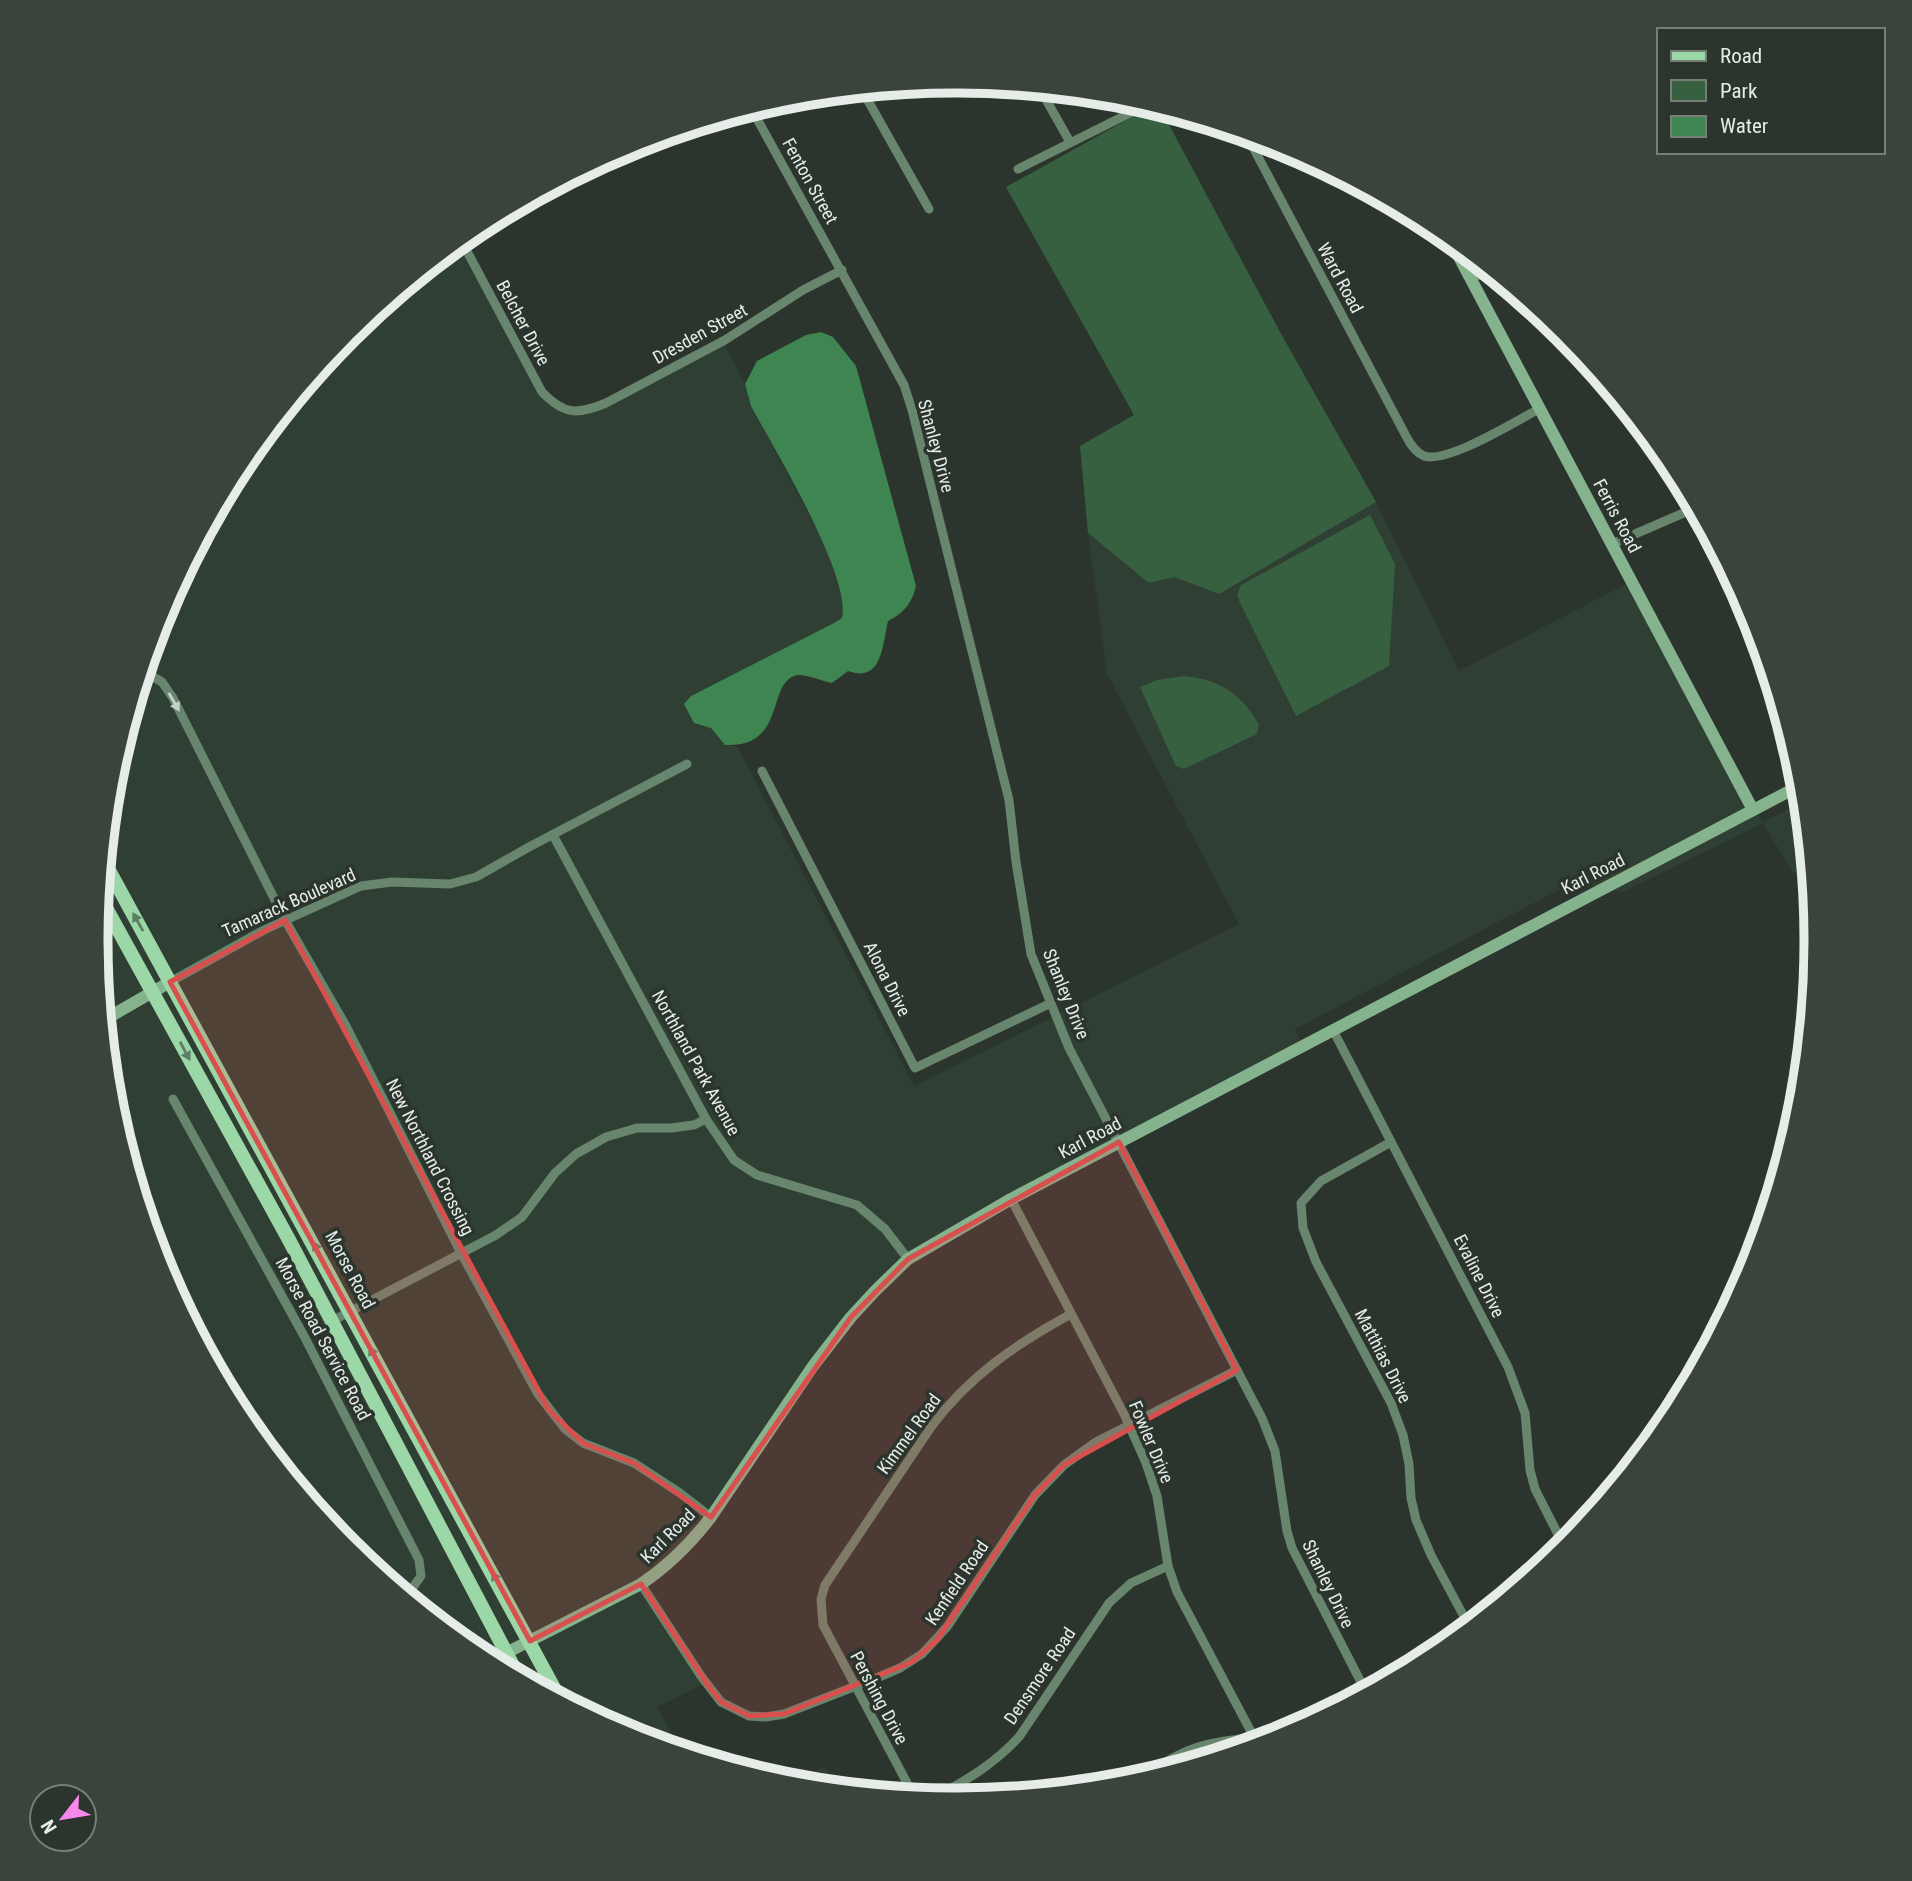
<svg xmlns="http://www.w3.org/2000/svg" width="1912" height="1881" font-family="'Roboto Condensed',sans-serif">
<rect width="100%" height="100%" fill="#2b352d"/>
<g fill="#303f33">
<path d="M459,242L548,404L566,415L585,411L723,341L745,384L751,406L825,545L837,574L844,611L842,618L834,623L691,696L694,723L711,728L725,745L737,746L914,1086L1239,924L1107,674L1088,533L1080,446L1280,332L1376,502L1459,671L1630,582L1745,794L1763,822L1802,802L1811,891L1792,871L1763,823L1623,892L1574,882L1295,1029L1301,1043L971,1217L852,1308L693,1540L640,1587L704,1684L657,1707L681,1751L627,1735L478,1655L348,1548L241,1418L161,1269L112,1108L96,940L113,772L162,611L241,462L348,332Z"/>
<path d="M825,1766L838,1789L791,1784Z"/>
</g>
<g fill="#366040">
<path d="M1152,106L1160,108L1280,332L1376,502L1219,594L1174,577L1149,583L1088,533L1080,446L1134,415L1006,187Z"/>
<path d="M1370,515L1395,564L1389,666L1296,716L1240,603L1237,595L1241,585Z"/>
<path d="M1184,676C1219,679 1242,694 1259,725L1257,734L1184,769L1176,766L1140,687L1157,680Z"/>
</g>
<path fill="#3f8551" d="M821,332L833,337L856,366L916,586C912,603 904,613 888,621C882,647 882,683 848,671L832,683C822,681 808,675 799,675C765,678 789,748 725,745L711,728L694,723L684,704L691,696L834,623L842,618C852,577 773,447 751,406L745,384L757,361L806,335Z"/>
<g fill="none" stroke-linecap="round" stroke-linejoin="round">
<g stroke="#68856d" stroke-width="9">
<path d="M1040,89L1070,142"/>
<path d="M862,90L929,209"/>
<path d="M751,108L904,385L912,410L1009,800L1016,862L1031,954L1069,1048L1262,1418L1275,1451L1287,1531L1292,1548L1366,1692"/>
<path d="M1246,134L1406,436C1410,444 1415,452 1424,456C1447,464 1516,421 1539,409"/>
<path d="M1018,169L1148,104"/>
<path d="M461,240L542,392C564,415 578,415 606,403L725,340L803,290L842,270"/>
<path d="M1471,279L1488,270"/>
<path d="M1612,544L1695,508"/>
<path d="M142,677L150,675L162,682L173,698L285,920L346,1026L461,1253L538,1394L565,1429L583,1443L634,1463L680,1493L711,1517"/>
<path d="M762,771L915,1068L1051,1003"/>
<path d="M553,835L706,1119L734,1160L757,1175L857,1205L885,1229L908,1259"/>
<path d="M170,982L264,930L361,886L392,882L450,884L476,877L529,847L687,764"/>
<path d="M1333,1030L1508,1367L1525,1413L1530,1470L1535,1489L1565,1548"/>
<path d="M173,1099L304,1336L419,1560L421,1576L411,1590L403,1594"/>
<path d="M1391,1142L1321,1181L1301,1203L1303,1228L1316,1262L1391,1403L1403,1435L1409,1464L1411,1498L1416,1520L1431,1555L1469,1626"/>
<path d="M1011,1199L1124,1414L1146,1463L1157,1496L1168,1566L1177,1592L1257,1743"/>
<path d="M332,1321L496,1235L522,1217L555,1173L576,1154L606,1137L637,1128H671L694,1125L706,1119"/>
<path d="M641,1584L701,1676L721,1702L749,1716L766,1717L784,1714L879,1677L900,1668L922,1654L947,1627L1035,1495L1064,1465L1096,1442L1237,1370"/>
<path d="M1143,1778C1196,1735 1228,1743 1290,1732"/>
<path d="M914,1796L823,1625L821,1599L825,1585L931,1427C969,1376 1016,1344 1071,1314"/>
<path d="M933,1798C966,1781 994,1764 1019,1737L1109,1603L1131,1583L1168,1566"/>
</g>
<g stroke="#85b38e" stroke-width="12">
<path d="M1449,238L1753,810"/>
<path d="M104,1020L170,982"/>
<path d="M481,1657L506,1653"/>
<path d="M495,1664L506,1653L641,1584C668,1566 691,1543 711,1517L813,1366L851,1317L875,1291L908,1259L1011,1199L1801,785"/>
</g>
<g stroke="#9bd7a7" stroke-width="14">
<path d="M104,861L560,1699"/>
<path d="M100,897L288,1238L519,1677"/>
</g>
</g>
<defs><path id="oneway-solid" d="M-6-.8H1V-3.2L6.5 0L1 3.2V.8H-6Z" transform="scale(1.75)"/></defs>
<use fill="#c6d2c8" href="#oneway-solid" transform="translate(174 702) rotate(60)"/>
<g fill="#5d7e64">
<use href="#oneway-solid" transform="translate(138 922) rotate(-119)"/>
<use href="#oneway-solid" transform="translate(185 1051) rotate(62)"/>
<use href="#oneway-solid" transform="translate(318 1251) rotate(-118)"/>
<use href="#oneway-solid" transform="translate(374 1356) rotate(-118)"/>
<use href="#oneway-solid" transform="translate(497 1581) rotate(-118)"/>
</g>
<path fill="#d94f4e" fill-opacity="0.2" stroke="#d94f4e" stroke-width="5" stroke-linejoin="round" d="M285,920L549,1410L583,1443L634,1463L711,1517L851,1317L908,1259L1119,1142L1237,1370L1064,1465L1035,1495L937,1640L912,1662L784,1714L749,1716L721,1702L709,1687L641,1584L530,1641L170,982Z"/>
<g text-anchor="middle" stroke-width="7" stroke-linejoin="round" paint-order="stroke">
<g font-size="18" fill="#e6ece7" stroke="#2b352d">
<text transform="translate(810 181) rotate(61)" y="6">Fenton Street</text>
<text transform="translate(1340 278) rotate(62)" y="6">Ward Road</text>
<text transform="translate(523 323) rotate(62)" y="6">Belcher Drive</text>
<text transform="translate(700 334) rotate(-29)" y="6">Dresden Street</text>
<text transform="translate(936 446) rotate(75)" y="6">Shanley Drive</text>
<text transform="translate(1617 516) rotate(62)" y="6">Ferris Road</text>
<text transform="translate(1593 874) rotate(-27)" y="6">Karl Road</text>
<text transform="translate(289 903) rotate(-24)" y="6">Tamarack Boulevard</text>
<text transform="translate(887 979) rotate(63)" y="6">Alona Drive</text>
<text transform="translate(1066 994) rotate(68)" y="6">Shanley Drive</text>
<text transform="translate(696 1063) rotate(61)" y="6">Northland Park Avenue</text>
<text transform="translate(1090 1138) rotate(-28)" y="6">Karl Road</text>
<text transform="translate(430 1157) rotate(63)" y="6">New Northland Crossing</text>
<text transform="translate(350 1270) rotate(62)" y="6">Morse Road</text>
<text transform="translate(1479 1276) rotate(63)" y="6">Evaline Drive</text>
<text transform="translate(323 1339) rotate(62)" y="6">Morse Road Service Road</text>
<text transform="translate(1383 1356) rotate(63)" y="6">Matthias Drive</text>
<text transform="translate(909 1434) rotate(-54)" y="6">Kimmel Road</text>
<text transform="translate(1151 1442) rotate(67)" y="6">Fowler Drive</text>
<text transform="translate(668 1536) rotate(-45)" y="6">Karl Road</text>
<text transform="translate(957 1583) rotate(-56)" y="6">Kenfield Road</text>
<text transform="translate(1328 1584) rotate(64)" y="6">Shanley Drive</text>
<text transform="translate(1040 1676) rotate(-56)" y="6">Densmore Road</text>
<text transform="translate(879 1698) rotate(62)" y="6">Pershing Drive</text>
</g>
</g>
<path d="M0 0H1912V1881H0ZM955 93H957A847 847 0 0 1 1804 940V941A847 847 0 0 1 957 1788H955A847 847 0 0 1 108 941V940A847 847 0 0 1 955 93Z" fill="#3a443c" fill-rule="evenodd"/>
<path fill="none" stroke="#e6ece7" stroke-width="9" d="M955 93H957A847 847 0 0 1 1804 940V941A847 847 0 0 1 957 1788H955A847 847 0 0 1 108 941V940A847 847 0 0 1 955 93Z"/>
<rect x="1657" y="28" width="228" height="126" fill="#2b352d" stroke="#767e77" stroke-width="2"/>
<rect x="1671" y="51" width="35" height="10" fill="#9bd7a7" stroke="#767e77" stroke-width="2"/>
<text x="1720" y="63" font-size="21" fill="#e6ece7">Road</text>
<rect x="1671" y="80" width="35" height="21" fill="#366040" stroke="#767e77" stroke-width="2"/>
<text x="1720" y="98" font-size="21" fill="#e6ece7">Park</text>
<rect x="1671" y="116" width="35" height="21" fill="#3f8551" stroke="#767e77" stroke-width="2"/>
<text x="1720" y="133" font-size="21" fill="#e6ece7">Water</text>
<g transform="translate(63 1818) rotate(239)"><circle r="33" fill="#2b352d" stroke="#767e77" stroke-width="2"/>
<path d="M0-5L12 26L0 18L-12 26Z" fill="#f688ed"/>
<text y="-10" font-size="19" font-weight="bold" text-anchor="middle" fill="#e6ece7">N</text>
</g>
</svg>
